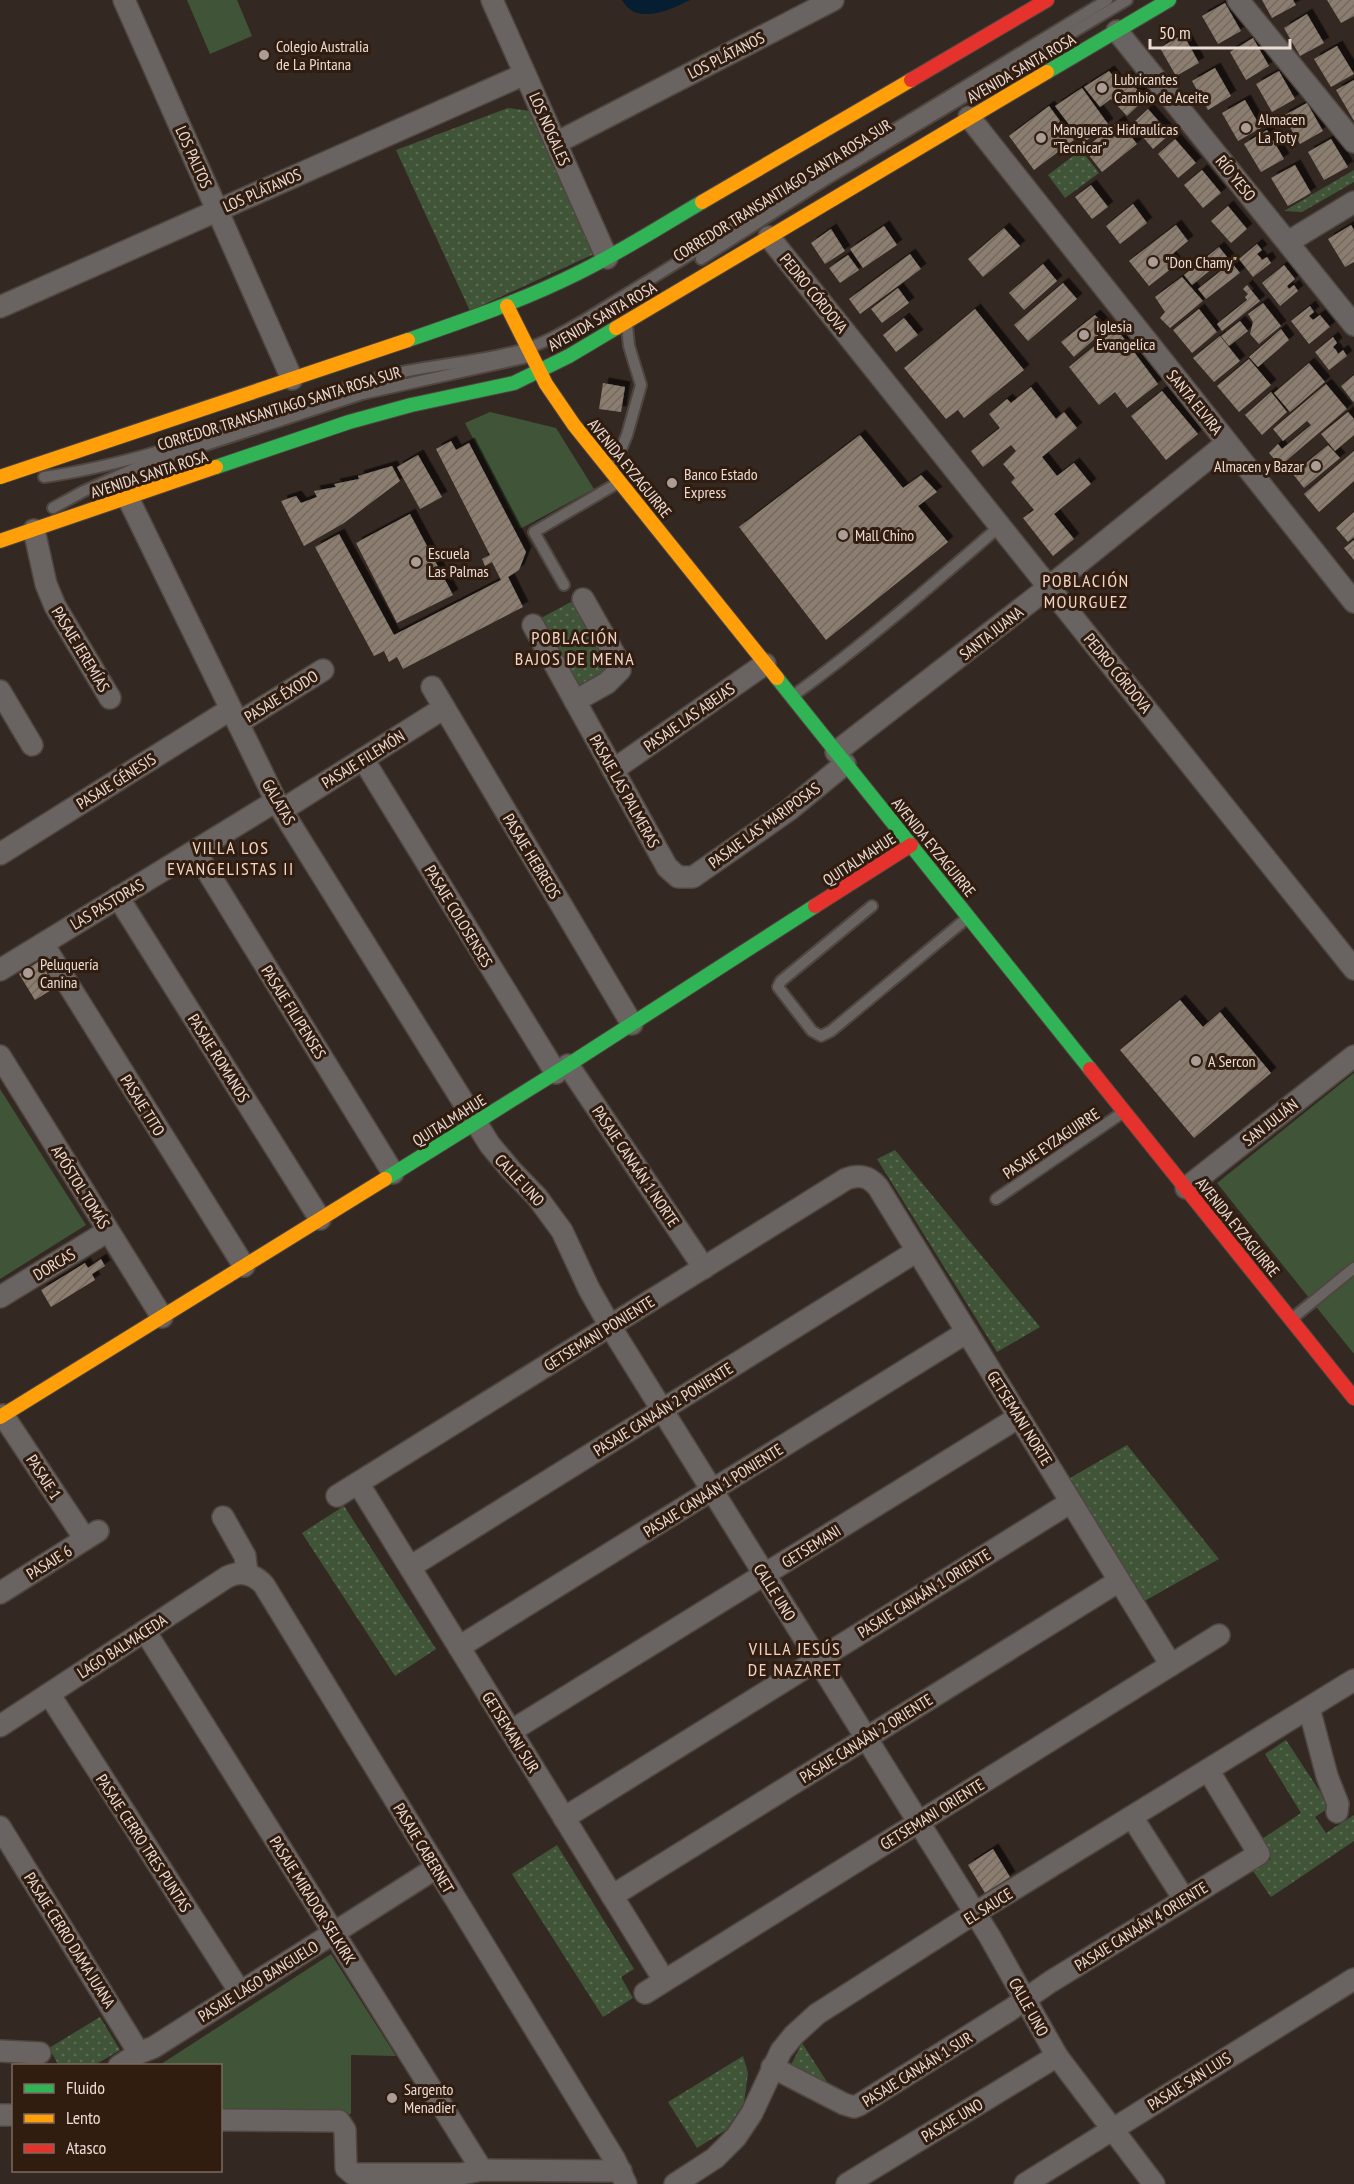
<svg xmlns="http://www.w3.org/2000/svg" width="1354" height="2184" font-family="'PT Sans Narrow',sans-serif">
<defs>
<pattern id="grass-dots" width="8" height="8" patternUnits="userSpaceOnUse" patternTransform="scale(1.5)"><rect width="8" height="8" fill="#405538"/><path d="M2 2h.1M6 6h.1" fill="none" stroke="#5c6d54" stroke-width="1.8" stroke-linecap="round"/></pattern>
<pattern id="building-hatch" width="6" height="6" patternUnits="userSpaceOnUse" patternTransform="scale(1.5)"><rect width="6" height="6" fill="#8b7e6f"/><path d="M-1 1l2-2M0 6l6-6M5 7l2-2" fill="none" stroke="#73695f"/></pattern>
<filter id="shadow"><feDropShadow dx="5.5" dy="-5.5" stdDeviation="0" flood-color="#0009"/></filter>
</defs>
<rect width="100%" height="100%" fill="#342822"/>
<g fill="url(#grass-dots)">
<path d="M508,108L531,111L594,254L470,311L396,150Z"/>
<path d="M1081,150L1099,173L1065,198L1048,175Z"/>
<path d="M1354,170V182L1302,212L1284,211Z"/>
<path d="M573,601L609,669L575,687L539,619Z"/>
<path d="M895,1150L1040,1327L997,1352L877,1159Z"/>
<path d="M1127,1445L1219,1559L1141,1603L1070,1478Z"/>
<path d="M344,1506L436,1649L395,1676L302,1533Z"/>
<path d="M1286,1740L1330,1807L1315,1817L1326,1833L1354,1815V1841L1271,1897L1253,1871L1271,1859L1259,1841L1301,1813L1265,1754Z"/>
<path d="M557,1845L634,1969L621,1977L633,1998L603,2017L512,1874Z"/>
<path d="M100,2017L120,2050L95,2065L59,2066L49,2048Z"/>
<path d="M802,2043L831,2088L790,2067Z"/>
<path d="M743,2056L748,2073L744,2103L726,2130L697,2148L668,2102Z"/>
</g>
<g fill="#405538">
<path d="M187,0H237L252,36L210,54Z"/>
<path d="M490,412L556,428L594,489L520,529L465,423Z"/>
<path d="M1354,1073V1354L1217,1183Z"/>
<path d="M0,1089L86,1225L0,1279Z"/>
<path d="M331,1954L396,2056L351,2055V2114L221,2111L220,2066H158Z"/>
</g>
<path fill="#051e31" d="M622,0H690C670,10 636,26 622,0Z"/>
<g fill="url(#building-hatch)" filter="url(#shadow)">
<path d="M1262,0H1293L1296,5L1272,18Z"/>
<path d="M1327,0H1354V16L1341,23Z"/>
<path d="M1225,3L1241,31L1218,44L1202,16Z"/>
<path d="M1307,14L1324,43L1300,56L1284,28Z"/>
<path d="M1183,34L1199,63L1176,76L1160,48Z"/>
<path d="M1253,38L1269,66L1246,80L1230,52Z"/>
<path d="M1337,46L1354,74L1331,87L1314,59Z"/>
<path d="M1215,68L1231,96L1208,110L1192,81Z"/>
<path d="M1109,71L1117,81L1126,76L1145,99L1127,116L1111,99L1100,107L1084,87Z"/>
<path d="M1279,71L1295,99L1272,112L1256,84Z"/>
<path d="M1354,80V121L1336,90Z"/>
<path d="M1082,88L1108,124L1083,143L1055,106Z"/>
<path d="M1245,100L1261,128L1238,141L1222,113Z"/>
<path d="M1307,103L1323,131L1300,144L1283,116Z"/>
<path d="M1049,106L1074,140L1034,170L1009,136Z"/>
<path d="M1148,109L1170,134L1153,149L1132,124Z"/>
<path d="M1119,121L1137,144L1102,172L1084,149Z"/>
<path d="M1267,130L1284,159L1261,172L1244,144Z"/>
<path d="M1175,139L1196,163L1178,178L1158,154Z"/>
<path d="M1331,139L1348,167L1324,180L1308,152Z"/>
<path d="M1295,165L1311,193L1288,206L1271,178Z"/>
<path d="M1202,170L1221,193L1203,208L1184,185Z"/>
<path d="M1091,185L1108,207L1092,219L1075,197Z"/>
<path d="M1133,204L1147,223L1120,244L1106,226Z"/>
<path d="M1228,206L1247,229L1231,243L1211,221Z"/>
<path d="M1176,225L1188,241L1170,256L1177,264L1149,286L1129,261Z"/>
<path d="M1351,225L1354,230V262L1345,267L1328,239Z"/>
<path d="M884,226L897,245L863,268L850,249Z"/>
<path d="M1004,228L1020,246L983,277L968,259Z"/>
<path d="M831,229L845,251L825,264L811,243Z"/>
<path d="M1257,244L1262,250L1257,254L1260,257L1262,260L1267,257L1271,263L1253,277L1239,259Z"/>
<path d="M1219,247L1240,273L1206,299L1198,289L1222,270L1218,264L1192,285L1184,275Z"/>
<path d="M910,254L921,269L860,314L849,299Z"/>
<path d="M848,255L859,270L840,283L829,268Z"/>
<path d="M1043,264L1057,281L1024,310L1009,293Z"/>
<path d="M1284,265L1295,279L1287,286L1289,289L1294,285L1298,291L1280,306L1262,283Z"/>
<path d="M1182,277L1203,301L1170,328L1160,318L1165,312L1155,297Z"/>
<path d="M1063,283L1077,299L1028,341L1014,325Z"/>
<path d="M1247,285L1260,301L1222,331L1217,324L1247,300L1245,297L1248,294L1243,289Z"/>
<path d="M898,288L909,303L882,323L871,309Z"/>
<path d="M1263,303L1281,326L1259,344L1250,334L1253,322L1248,314Z"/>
<path d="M1310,306L1314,312L1309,316L1313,320L1320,315L1330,327L1309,344L1291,321Z"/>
<path d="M975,309L1024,370L964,418L958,410L946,419L904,368Z"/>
<path d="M1199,309L1217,332L1192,353L1173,330Z"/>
<path d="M1095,315L1107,328L1074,357L1061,342Z"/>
<path d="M904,318L918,335L896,352L883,335Z"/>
<path d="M1240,321L1248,331L1229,346L1221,336Z"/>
<path d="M1116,328L1158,384L1127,408L1115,392L1099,405L1069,367Z"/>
<path d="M1281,329L1289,340L1258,367L1249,357Z"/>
<path d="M1220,336L1240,361L1214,382L1193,358Z"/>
<path d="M1333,337L1337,343L1333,347L1336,350L1338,354L1343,350L1347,356L1329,370L1315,352Z"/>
<path d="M1249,359L1271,385L1239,412L1217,386Z"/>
<path d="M1309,363L1325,382L1290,412L1274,393Z"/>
<path d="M1354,375V403L1341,386Z"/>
<path d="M603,383L625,387L621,412L599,409Z"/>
<path d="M1326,384L1347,409L1280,466L1269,453L1278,444L1282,449L1311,425L1307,421L1283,441L1273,429Z"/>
<path d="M1031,387L1056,419L1064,412L1077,428L1042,457L1057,476L1074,463L1091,484L1054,514L1074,539L1053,556L1023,518L1034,510L1011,482L1015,478L1003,464L1016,451L1011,445L983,467L971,451L1000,428L989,414L1007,399L1011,403Z"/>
<path d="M1162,391L1198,434L1166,460L1131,416Z"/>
<path d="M1271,392L1287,412L1262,435L1245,415Z"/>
<path d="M1348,412L1354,419V435L1335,451L1321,434Z"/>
<path d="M860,435L903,488L921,475L937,492L918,506L948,542L826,640L739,527Z"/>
<path d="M451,441L456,450L469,443L526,552L519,570L508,577L523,607L403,669L397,657L389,662L384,651L374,656L315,547L339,534L394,635L501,580L492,562L485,566L482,559L490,555L436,449Z"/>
<path d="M1328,445L1340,458L1304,488L1293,474Z"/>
<path d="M1354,451V481L1319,512L1304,494Z"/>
<path d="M418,455L442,497L420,509L397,467Z"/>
<path d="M392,466L400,481L344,523L304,546L281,501L296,496L301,503L317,497L314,491L336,487L334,484L359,479L358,476Z"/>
<path d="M1354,512V537L1348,542L1336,528Z"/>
<path d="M410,514L453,595L397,623L356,543Z"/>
<path d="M1354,540V560L1344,548Z"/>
<path d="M39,961L56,987L35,1000L19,974Z"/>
<path d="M1180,1000L1203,1027L1220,1012L1271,1073L1194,1138L1120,1050Z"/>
<path d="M101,1259L105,1266L92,1274L95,1280L51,1307L41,1290L85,1263L88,1268Z"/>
<path d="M993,1849L1010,1877L985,1893L968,1865Z"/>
</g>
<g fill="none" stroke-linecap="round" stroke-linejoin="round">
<defs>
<g id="lane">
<path d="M867,146L1107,0"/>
<path d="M701,259L825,180L1127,0"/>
<path d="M614,466L627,435L641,385L629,346L627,326"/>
<path d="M44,477C158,461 265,413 374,379C423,364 476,364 525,349C547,342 567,330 586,319L835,165"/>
<path d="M53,508L84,491L138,467L362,394L528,357"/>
<path d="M564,585L534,532L616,484"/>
<path d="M794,695C866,643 933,584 1000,526"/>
<path d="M872,906L781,981L778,987L812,1031L821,1036L831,1031L966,919"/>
<path d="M996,1199L1122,1113"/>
<path d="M1294,1317L1354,1268"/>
</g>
<g id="street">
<path d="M124,0L292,379"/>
<path d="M492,0L607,258"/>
<path d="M1238,0L1354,142"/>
<path d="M1117,31L1354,325"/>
<path d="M969,117L1354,602"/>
<path d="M556,143L833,0"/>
<path d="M769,237L1354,969"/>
<path d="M1288,242L1354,202"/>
<path d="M0,307L525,74"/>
<path d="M128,498L276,801L490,1145L511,1170L537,1197L562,1231L589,1289L610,1326L990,1937L1057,2056L1154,2184"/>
<path d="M34,530L46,584L55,606L110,698"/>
<path d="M533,625L667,867L678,877H693L789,810L845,764"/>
<path d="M432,687L632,1024"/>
<path d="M0,691L32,745"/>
<path d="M575,701L607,683L620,670L617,659L583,599"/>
<path d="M238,723L323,670"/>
<path d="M836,752L1049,587L1227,443"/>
<path d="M363,759L556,1073"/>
<path d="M613,770L765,664"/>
<path d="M282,810L444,708"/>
<path d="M195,851L393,1173"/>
<path d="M0,854L231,709"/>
<path d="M118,897L320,1219"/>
<path d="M43,944L244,1266"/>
<path d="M0,970L276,801"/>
<path d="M0,1056L162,1317"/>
<path d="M568,1065L704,1268"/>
<path d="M1186,1188L1354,1056"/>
<path d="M0,1297L108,1231"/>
<path d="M3,1415L85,1539"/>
<path d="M358,1483L664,1980"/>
<path d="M337,1496L846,1179C859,1174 869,1176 878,1187L1171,1665"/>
<path d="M223,1517L245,1556L247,1574"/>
<path d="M410,1567L917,1251"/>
<path d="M0,1593L98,1531"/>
<path d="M145,1631L482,2170"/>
<path d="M459,1647L967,1332"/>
<path d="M49,1694L240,1992"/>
<path d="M1309,1708L1327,1776L1338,1804L1337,1812"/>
<path d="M0,1726L227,1577C241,1570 254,1574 264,1585L615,2160L626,2184"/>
<path d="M511,1731L1019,1417"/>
<path d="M1132,1817L1184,1899"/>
<path d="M564,1818L1071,1502"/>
<path d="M0,1827L139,2053"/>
<path d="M612,1896L1119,1581"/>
<path d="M645,1993L1219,1635"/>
<path d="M0,2051L40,2053"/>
<path d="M119,2066L139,2053L154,2047L436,1868"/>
<path d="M772,2067L844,2104L854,2107L859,2105L1010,2010L1050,1982L1259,1854L1208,1770"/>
<path d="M0,2115H14"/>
<path d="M220,2120L339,2121L345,2130L346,2168L353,2174H461L482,2170L621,2171"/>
<path d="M675,2184L715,2158L736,2137L752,2113L781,2051L794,2035L817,2014L975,1913L1354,1680"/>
<path d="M847,2184L1057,2056"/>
<path d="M1025,2184L1354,1979"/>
</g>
<g id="fast">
<path d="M1047,72L1169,0"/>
<path d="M408,340C466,320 524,300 578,273C621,252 661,226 702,202"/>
<path d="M216,467L349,422L411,405L514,383L569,356L616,328"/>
<path d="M777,678L1090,1069"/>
<path d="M385,1179L568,1065L815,906"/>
</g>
<g id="slow">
<path d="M702,202L911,80"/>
<path d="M507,306L546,384L574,425L777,678"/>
<path d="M616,328L1047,72"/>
<path d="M0,477L408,340"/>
<path d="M0,541L216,467"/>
<path d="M0,1417L385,1179"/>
</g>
<g id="jam">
<path d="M911,80L1047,0"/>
<path d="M815,906L911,845"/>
<path d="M1090,1069L1354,1398"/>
</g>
</defs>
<use href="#lane" stroke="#504640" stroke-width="14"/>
<use href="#street" stroke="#504640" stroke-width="24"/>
<use href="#fast" stroke="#504640" stroke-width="16"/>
<use href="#slow" stroke="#504640" stroke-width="16"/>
<use href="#jam" stroke="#504640" stroke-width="16"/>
<use href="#lane" stroke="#696461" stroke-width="10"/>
<use href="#street" stroke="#696461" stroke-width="21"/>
<use href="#fast" stroke="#30b455" stroke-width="14"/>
<use href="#slow" stroke="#ff9f0a" stroke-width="14"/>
<use href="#jam" stroke="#e5322d" stroke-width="14"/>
</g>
<g fill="#ab9d96" stroke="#311c10" stroke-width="2">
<circle cx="264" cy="55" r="6"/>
<circle cx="1102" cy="88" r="6"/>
<circle cx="1246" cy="128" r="6"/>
<circle cx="1041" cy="138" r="6"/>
<circle cx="1153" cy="262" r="6"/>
<circle cx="1084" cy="335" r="6"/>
<circle cx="1316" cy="466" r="6"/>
<circle cx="672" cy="483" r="6"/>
<circle cx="843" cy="535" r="6"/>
<circle cx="416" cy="562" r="6"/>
<circle cx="28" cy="973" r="6"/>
<circle cx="1196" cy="1061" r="6"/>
<circle cx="392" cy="2098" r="6"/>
</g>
<g text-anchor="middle" stroke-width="6" stroke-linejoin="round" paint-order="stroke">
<g font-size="16" fill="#ebdcd4" stroke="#311c10" text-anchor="start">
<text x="276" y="52">Colegio Australia<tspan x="276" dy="18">de La Pintana</tspan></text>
<text x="1114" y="85">Lubricantes<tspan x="1114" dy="18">Cambio de Aceite</tspan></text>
<text x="1258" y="125">Almacen<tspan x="1258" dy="18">La Toty</tspan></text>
<text x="1053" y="135">Mangueras Hidraulicas<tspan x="1053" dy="18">"Tecnicar"</tspan></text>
<text x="1165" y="268">"Don Chamy"</text>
<text x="1096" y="332">Iglesia<tspan x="1096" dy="18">Evangelica</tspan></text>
<text x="1304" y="472" text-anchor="end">Almacen y Bazar</text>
<text x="684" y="480">Banco Estado<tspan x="684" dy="18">Express</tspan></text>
<text x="855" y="541">Mall Chino</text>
<text x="428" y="559">Escuela<tspan x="428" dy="18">Las Palmas</tspan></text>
<text x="40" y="970">Peluquería<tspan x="40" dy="18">Canina</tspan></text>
<text x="1208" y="1067">A Sercon</text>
<text x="404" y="2095">Sargento<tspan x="404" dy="18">Menadier</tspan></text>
</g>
<g font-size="16" fill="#ebdcd4" stroke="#311c10">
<text transform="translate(726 55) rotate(-27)" y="6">LOS PLÁTANOS</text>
<text transform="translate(1021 68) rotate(-30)" y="6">AVENIDA SANTA ROSA</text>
<text transform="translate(550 129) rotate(66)" y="6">LOS NOGALES</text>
<text transform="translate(194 157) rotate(66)" y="6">LOS PALTOS</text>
<text transform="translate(1236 178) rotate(51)" y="6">RÍO YESO</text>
<text transform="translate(262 190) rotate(-24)" y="6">LOS PLÁTANOS</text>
<text transform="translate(782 190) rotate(-32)" y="6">CORREDOR TRANSANTIAGO SANTA ROSA SUR</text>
<text transform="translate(814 293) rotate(51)" y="6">PEDRO CÓRDOVA</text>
<text transform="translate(602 316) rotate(-30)" y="6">AVENIDA SANTA ROSA</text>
<text transform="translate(1195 402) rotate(51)" y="6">SANTA ELVIRA</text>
<text transform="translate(279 408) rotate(-17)" y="6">CORREDOR TRANSANTIAGO SANTA ROSA SUR</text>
<text transform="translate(630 468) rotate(51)" y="6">AVENIDA EYZAGUIRRE</text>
<text transform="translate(149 474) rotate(-18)" y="6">AVENIDA SANTA ROSA</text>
<text transform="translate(991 633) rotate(-38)" y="6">SANTA JUANA</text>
<text transform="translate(81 649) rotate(59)" y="6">PASAJE JEREMÍAS</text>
<text transform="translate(1118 673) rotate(51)" y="6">PEDRO CÓRDOVA</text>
<text transform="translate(281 696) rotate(-32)" y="6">PASAJE ÉXODO</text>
<text transform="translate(689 717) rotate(-35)" y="6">PASAJE LAS ABEJAS</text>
<text transform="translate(363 759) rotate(-32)" y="6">PASAJE FILEMÓN</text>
<text transform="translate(116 781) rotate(-32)" y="6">PASAJE GÉNESIS</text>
<text transform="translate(625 791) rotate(61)" y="6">PASAJE LAS PALMERAS</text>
<text transform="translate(279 802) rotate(60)" y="6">GALATAS</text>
<text transform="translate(764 825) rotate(-36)" y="6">PASAJE LAS MARIPOSAS</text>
<text transform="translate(934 847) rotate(51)" y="6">AVENIDA EYZAGUIRRE</text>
<text transform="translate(532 856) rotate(59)" y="6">PASAJE HEBREOS</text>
<text transform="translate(859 859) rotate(-33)" y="6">QUITALMAHUE</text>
<text transform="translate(107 904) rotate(-31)" y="6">LAS PASTORAS</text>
<text transform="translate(459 916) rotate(59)" y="6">PASAJE COLOSENSES</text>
<text transform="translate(294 1012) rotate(58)" y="6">PASAJE FILIPENSES</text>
<text transform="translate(219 1058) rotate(58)" y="6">PASAJE ROMANOS</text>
<text transform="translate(143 1105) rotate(58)" y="6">PASAJE TITO</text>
<text transform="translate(449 1120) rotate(-32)" y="6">QUITALMAHUE</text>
<text transform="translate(1270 1122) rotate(-38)" y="6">SAN JULIÁN</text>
<text transform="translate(1051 1143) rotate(-34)" y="6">PASAJE EYZAGUIRRE</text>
<text transform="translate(636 1166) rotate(56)" y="6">PASAJE CANAÁN 1 NORTE</text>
<text transform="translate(520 1180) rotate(47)" y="6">CALLE UNO</text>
<text transform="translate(81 1187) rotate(58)" y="6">APÓSTOL TOMÁS</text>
<text transform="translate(1238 1227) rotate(51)" y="6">AVENIDA EYZAGUIRRE</text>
<text transform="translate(54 1264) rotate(-31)" y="6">DORCAS</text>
<text transform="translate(599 1333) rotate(-32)" y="6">GETSEMANI PONIENTE</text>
<text transform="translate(663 1409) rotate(-32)" y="6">PASAJE CANAÁN 2 PONIENTE</text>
<text transform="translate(1020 1418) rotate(58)" y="6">GETSEMANI NORTE</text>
<text transform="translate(44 1477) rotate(57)" y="6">PASAJE 1</text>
<text transform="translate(713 1490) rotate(-32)" y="6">PASAJE CANAÁN 1 PONIENTE</text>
<text transform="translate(811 1546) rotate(-32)" y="6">GETSEMANI</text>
<text transform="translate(49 1562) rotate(-32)" y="6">PASAJE 6</text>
<text transform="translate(775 1592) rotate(58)" y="6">CALLE UNO</text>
<text transform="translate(924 1593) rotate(-32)" y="6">PASAJE CANAÁN 1 ORIENTE</text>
<text transform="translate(122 1646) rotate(-33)" y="6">LAGO BALMACEDA</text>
<text transform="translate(511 1732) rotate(58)" y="6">GETSEMANI SUR</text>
<text transform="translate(866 1738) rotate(-32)" y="6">PASAJE CANAÁN 2 ORIENTE</text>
<text transform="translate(932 1814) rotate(-32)" y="6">GETSEMANI ORIENTE</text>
<text transform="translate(144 1843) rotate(57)" y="6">PASAJE CERRO TRES PUNTAS</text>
<text transform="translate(424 1848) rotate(59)" y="6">PASAJE CABERNET</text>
<text transform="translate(313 1900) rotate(58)" y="6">PASAJE MIRADOR SELKIRK</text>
<text transform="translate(988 1906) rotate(-32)" y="6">EL SAUCE</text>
<text transform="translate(1141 1926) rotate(-32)" y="6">PASAJE CANAÁN 4 ORIENTE</text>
<text transform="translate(70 1940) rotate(58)" y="6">PASAJE CERRO DAMA JUANA</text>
<text transform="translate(258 1981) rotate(-32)" y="6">PASAJE LAGO BANGUELO</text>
<text transform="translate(1029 2007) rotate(61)" y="6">CALLE UNO</text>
<text transform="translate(917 2069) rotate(-32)" y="6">PASAJE CANAÁN 1 SUR</text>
<text transform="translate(1189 2081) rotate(-32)" y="6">PASAJE SAN LUIS</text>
<text transform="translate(952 2120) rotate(-31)" y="6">PASAJE UNO</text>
</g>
<g font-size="18" letter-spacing="1.5" fill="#f2d5c5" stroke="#311c10">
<text x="1086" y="587">POBLACIÓN<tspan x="1086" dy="21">MOURGUEZ</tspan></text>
<text x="575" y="644">POBLACIÓN<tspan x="575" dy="21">BAJOS DE MENA</tspan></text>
<text x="231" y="854">VILLA LOS<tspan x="231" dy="21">EVANGELISTAS II</tspan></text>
<text x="795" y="1655">VILLA JESÚS<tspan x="795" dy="21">DE NAZARET</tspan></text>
</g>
</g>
<rect x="12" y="2064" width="210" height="108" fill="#311c10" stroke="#7b695e" stroke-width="1.5"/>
<rect x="24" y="2084" width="30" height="9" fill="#30b455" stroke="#7b695e" stroke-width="1.5"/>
<text x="66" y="2094" font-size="18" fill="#ebdcd4">Fluido</text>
<rect x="24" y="2114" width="30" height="9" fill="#ff9f0a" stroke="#7b695e" stroke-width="1.5"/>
<text x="66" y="2124" font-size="18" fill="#ebdcd4">Lento</text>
<rect x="24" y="2144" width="30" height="9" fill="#e5322d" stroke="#7b695e" stroke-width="1.5"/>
<text x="66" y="2154" font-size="18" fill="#ebdcd4">Atasco</text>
<path d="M1150 39v9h140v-9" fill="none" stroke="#ebdcd4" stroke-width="3"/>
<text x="1159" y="39" font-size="18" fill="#ebdcd4" stroke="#311c10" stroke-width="4.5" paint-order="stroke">50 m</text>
</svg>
